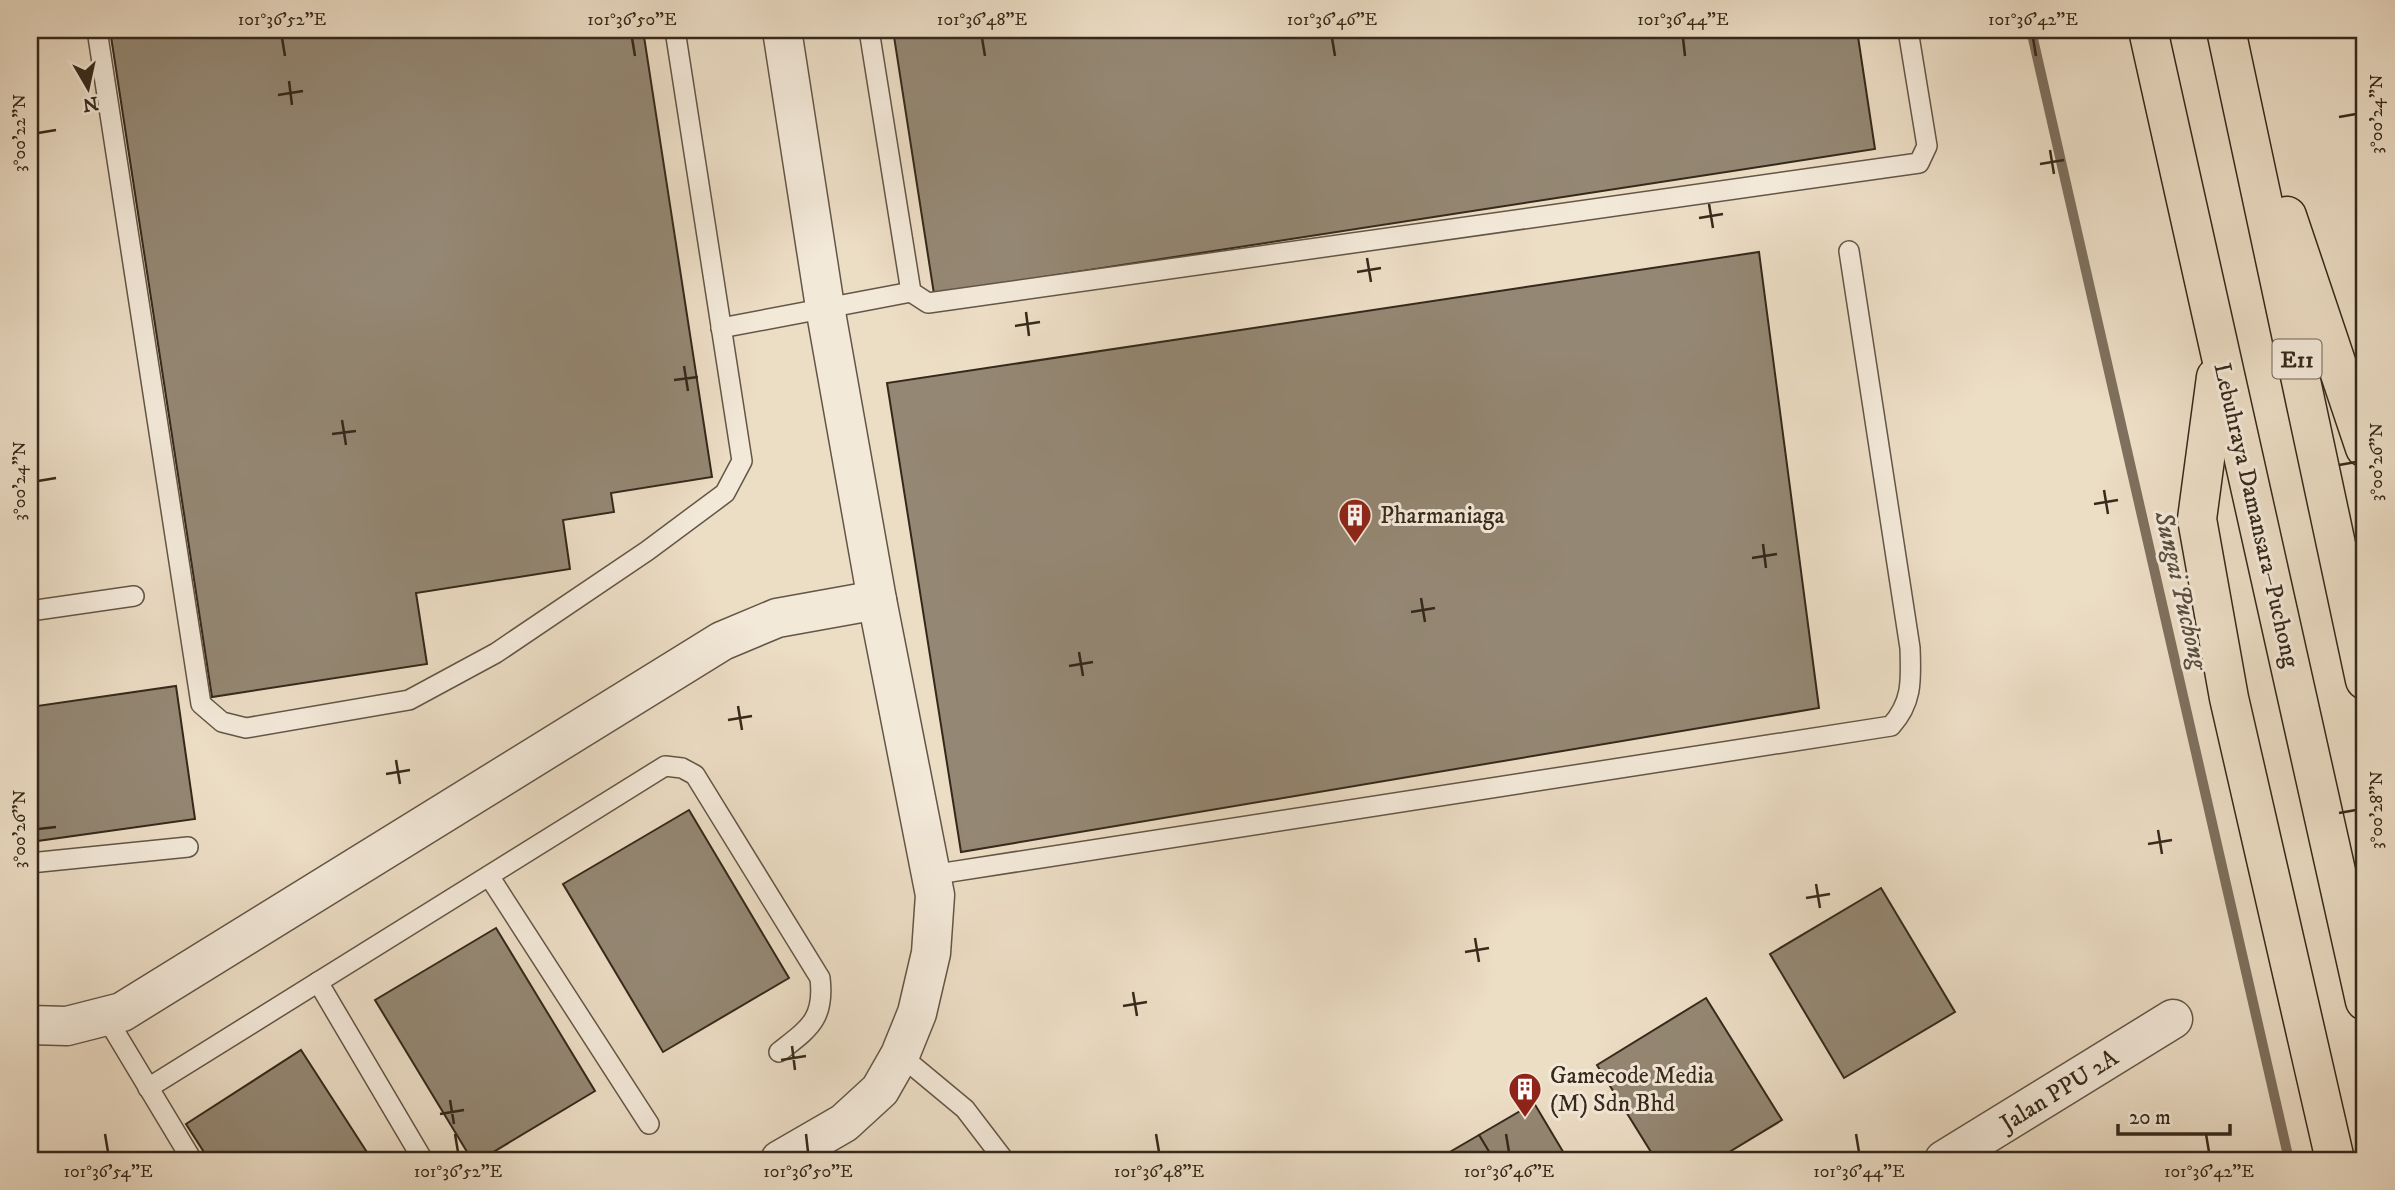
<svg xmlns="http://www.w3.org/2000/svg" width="2395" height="1190" font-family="'IM FELL DW Pica',serif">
<rect width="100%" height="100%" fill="#ecddc5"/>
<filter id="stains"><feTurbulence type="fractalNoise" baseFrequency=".00286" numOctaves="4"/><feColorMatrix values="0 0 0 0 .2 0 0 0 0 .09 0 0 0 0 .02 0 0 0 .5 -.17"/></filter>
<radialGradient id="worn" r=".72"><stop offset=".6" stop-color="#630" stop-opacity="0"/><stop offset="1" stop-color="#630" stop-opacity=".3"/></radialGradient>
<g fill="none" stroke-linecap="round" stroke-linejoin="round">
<path stroke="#7e705e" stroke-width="10" d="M2031,30L2289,1160"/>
</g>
<g fill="#948773" stroke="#35291b" stroke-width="2">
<path d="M110,30H643L712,477L611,493L614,512L563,520L570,569L416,593L427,664L212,697Z"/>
<path d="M893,30H1857L1875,149L934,294Z"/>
<path d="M1759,252L1819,708L961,852L887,383Z"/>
<path d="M176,686L195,819L30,842V707Z"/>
<path d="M689,810L789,978L663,1052L563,884Z"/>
<path d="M1881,888L1955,1012L1844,1078L1770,954Z"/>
<path d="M496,928L595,1091L480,1160H472L375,1000Z"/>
<path d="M1706,998L1782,1120L1716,1160H1656L1597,1065Z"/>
<path d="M301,1050L372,1160H209L186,1124Z"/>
<path d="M1534,1103L1568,1160H1494L1479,1135Z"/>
<path d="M1479,1135L1494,1160H1436Z"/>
</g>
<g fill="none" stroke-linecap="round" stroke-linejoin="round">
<defs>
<g id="service">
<path d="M97,30L201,704L222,722L246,728L409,700L496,653L647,551L725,493L742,461L675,30"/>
<path d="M869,30L911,292"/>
<path d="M721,328L911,292L928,303L1919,163L1927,146L1908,30"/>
<path d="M30,611L134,596"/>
<path d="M30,863L188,847"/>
<path d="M931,875L1891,726C1913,702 1911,679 1910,648L1849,251"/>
<path d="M489,876L649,1124"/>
<path d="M318,982L423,1160"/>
<path d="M106,1017L192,1160"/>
<path d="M900,1055L965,1109L1004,1160"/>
<path d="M148,1088L665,766L682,768L695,775L820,978C825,1020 808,1029 779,1052"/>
</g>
<g id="minor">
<path d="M30,1025L67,1026L122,1012L722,641L777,618L877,600"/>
<path d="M780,1160L844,1123L880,1090L900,1055L917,1013L931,953L935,895L877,600L825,307L782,30"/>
<path d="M1944,1160L2173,1019"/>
</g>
<g id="motorway">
<path d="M2148,30L2365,1001"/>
<path d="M2226,30L2365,680"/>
<path d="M2287,216L2365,448"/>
<path d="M2216,377L2197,519L2229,698L2335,1160"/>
</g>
</defs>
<use href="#service" stroke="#635646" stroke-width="22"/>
<use href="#minor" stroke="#635646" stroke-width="41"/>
<use href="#motorway" stroke="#35291b" stroke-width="41"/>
<use href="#service" stroke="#f3e9d9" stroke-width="19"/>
<use href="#minor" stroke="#f3e9d9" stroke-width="38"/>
<use href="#motorway" stroke="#ecddc5" stroke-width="38"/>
</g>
<path fill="none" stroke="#35291b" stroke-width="2.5" d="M282,38L285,56M632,38L635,56M982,38L985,56M1332,38L1335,56M1683,38L1685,56M2033,38L2036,56M289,81L292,105M278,95L303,91M2339,117L2356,114M38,133L56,130M2050,150L2054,174M2040,164L2064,160M1709,204L1713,228M1699,218L1723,214M1367,258L1371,282M1357,272L1381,268M1026,312L1029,336M1015,326L1040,322M684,366L688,391M674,380L698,377M342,420L346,445M332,434L356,431M2339,465L2356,462M38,481L56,478M2104,490L2108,514M2094,504L2118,500M1763,544L1766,568M1752,558L1777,554M1421,598L1425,622M1411,612L1435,608M1079,652L1083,676M1069,666L1093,662M738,706L742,730M728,720L752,716M396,760L400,784M386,774L410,770M2339,813L2356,810M38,829L56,827M2158,830L2162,854M2148,844L2172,840M1816,884L1820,908M1806,898L1830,894M1475,938L1479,962M1465,952L1489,948M1133,992L1137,1016M1123,1006L1147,1002M792,1046L795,1070M781,1060L806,1056M450,1100L454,1124M440,1114L464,1110M105,1134L108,1152M455,1134L458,1152M806,1134L808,1152M1156,1134L1159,1152M1506,1134L1509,1152M1856,1134L1859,1152M2206,1134L2209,1152"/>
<defs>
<symbol id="building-pin" viewBox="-11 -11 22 30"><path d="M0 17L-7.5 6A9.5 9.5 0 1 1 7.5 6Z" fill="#8f2418" stroke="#f3e9d9"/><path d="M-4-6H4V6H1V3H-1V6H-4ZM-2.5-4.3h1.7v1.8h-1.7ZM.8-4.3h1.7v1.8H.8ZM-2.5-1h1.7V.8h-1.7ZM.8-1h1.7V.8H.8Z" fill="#fff"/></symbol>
</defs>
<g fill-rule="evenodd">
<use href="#building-pin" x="1336" y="496" width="38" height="52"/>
<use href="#building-pin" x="1506" y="1070" width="38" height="52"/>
</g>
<g text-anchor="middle" stroke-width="6" stroke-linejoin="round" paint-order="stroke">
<rect fill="#f3e9d9" stroke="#6e6354" stroke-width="2" x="2272.5" y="339.5" width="49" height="39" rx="5"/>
<g font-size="23" font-weight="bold" fill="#35291b">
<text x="2297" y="367">E11</text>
</g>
<g font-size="24" fill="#35291b" stroke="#f3e9d9" text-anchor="start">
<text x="1380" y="523">Pharmaniaga</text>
<text x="1550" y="1083">Gamecode Media<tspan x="1550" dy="28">(M) Sdn Bhd</tspan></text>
</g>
<g font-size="24" fill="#35291b" stroke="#f3e9d9">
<text transform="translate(2257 515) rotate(77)" y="8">Lebuhraya Damansara–Puchong</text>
<text transform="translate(2059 1090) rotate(-32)" y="8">Jalan PPU 2A</text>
</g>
<g font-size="26" font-style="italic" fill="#594d3d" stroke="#f3e9d9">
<text transform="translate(2182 590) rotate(77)" y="9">Sungai Puchong</text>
</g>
</g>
<rect width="2395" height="1190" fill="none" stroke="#ecddc5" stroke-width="77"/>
<g transform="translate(88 88) rotate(171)" stroke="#f3e9d9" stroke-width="5" paint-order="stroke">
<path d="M0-5L12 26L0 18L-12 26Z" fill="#35291b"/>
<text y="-10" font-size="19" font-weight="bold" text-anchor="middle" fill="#35291b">N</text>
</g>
<path d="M2118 1124v10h112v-10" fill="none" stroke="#35291b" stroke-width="3.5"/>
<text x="2129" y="1124" font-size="21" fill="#35291b" stroke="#f3e9d9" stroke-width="5" paint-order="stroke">20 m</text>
<rect x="38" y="38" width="2318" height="1114" fill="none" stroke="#35291b" stroke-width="2.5"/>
<g font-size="18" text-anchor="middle" fill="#35291b">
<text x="282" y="25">101°36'52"E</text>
<text x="632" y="25">101°36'50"E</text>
<text x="982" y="25">101°36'48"E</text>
<text x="1332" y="25">101°36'46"E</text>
<text x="1683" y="25">101°36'44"E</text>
<text x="2033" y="25">101°36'42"E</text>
<text transform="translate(2376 114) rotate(-90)" y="6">3°00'24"N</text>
<text transform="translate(19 133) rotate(-90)" y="6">3°00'22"N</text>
<text transform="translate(2376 462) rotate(-90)" y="6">3°00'26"N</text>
<text transform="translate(19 481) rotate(-90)" y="6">3°00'24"N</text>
<text transform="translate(2376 810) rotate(-90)" y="6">3°00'28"N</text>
<text transform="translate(19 829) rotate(-90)" y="6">3°00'26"N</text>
<text x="108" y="1177">101°36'54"E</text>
<text x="458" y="1177">101°36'52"E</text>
<text x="808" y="1177">101°36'50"E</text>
<text x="1159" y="1177">101°36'48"E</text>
<text x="1509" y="1177">101°36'46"E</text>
<text x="1859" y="1177">101°36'44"E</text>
<text x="2209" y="1177">101°36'42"E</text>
</g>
<rect width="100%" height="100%" filter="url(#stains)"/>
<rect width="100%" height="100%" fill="url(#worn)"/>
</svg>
